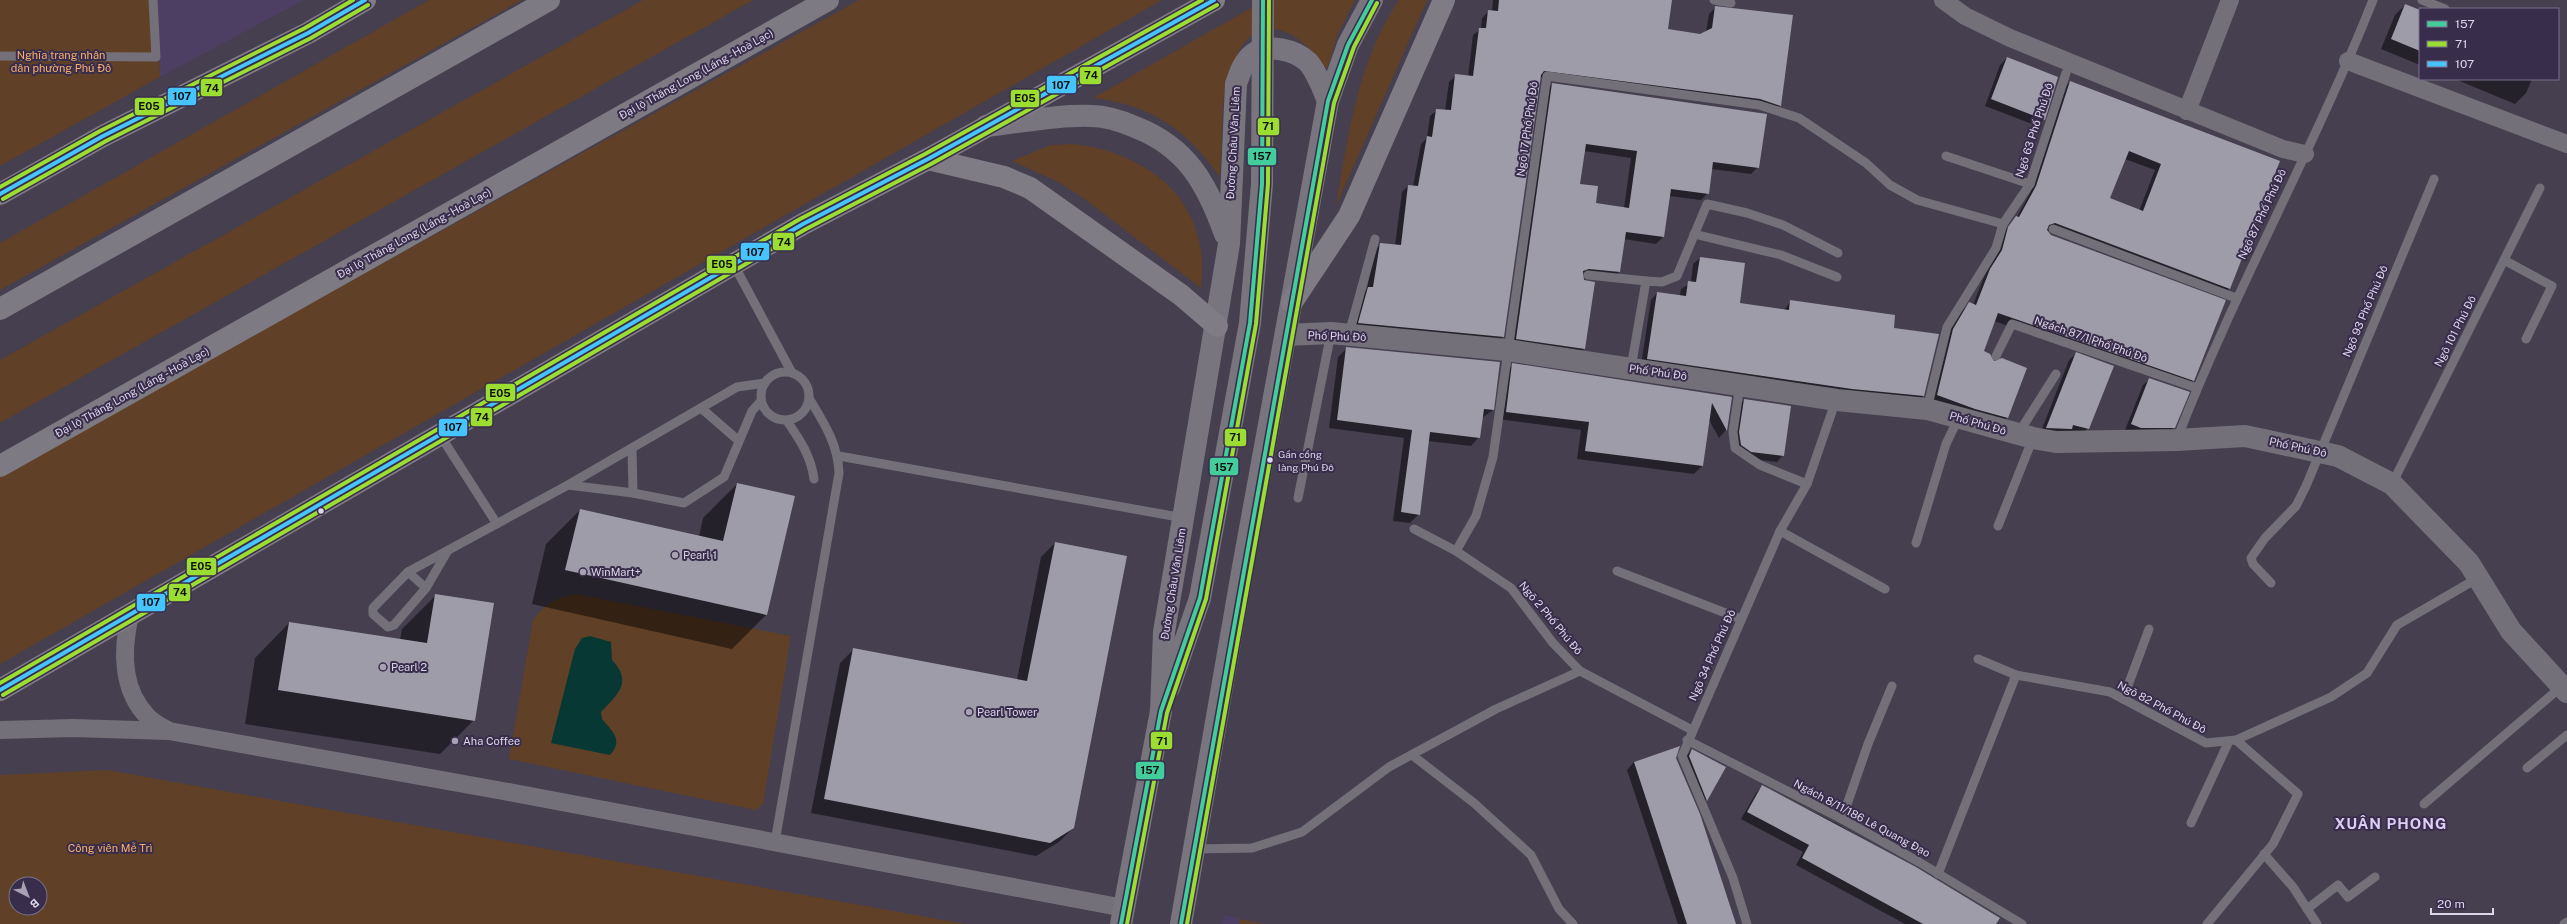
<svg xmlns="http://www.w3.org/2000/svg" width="2567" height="924" font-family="'Public Sans',sans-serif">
<rect width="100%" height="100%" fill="#453f50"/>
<g fill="#4d3f63">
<path d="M156,0H304L160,77Z"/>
<path d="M1224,915L1264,924H1223Z"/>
</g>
<g fill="#604026" fill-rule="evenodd">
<path d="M0,0H156L160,77L0,166Z"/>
<path d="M429,0H522L0,290V243Z"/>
<path d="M643,0H753L0,423V360Z"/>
<path d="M859,0H1162L0,664V475Z"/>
<path d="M1265,0H1355L1338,33L1327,69C1303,36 1261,4 1236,57C1232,65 1227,76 1225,85C1221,115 1222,147 1220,177C1186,129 1152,105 1093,98Z"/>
<path d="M1399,0H1427L1336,206C1348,136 1358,60 1399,0Z"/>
<path d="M1073,144C1130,150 1189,183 1200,245C1203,259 1202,273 1201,288L1082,197L1058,182L1012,161L1051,145Z"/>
<path d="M576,594L791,636L763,804L756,810L509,759L533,620C544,604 556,598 576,594Z"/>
<path d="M107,770L966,924H0V775ZM16,884H40V908H16Z"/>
<path d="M1240,919L1264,924H1239Z"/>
</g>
<path fill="#073833" d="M590,636L611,642L612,660C633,682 618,694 601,712L602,719C612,731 624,740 610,755L551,743L575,649L582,638Z"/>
<g fill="#0007" fill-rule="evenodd">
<path d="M1493,0H1671L1667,30L1700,35L1706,32L1709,14L1716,7L1780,105L1773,112L1753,105L1540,77L1503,337L1496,343L1352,330L1362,295L1367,289L1374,251L1381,244L1395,245L1402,192L1408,186H1413L1421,144L1427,138L1430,116L1437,110L1445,111L1449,82L1456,75L1468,77L1473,35L1481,29L1482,18L1489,11H1492Z"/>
<path d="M2405,5L2420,11V65L2381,49L2395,15Z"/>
<path d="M2007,58L2044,119L2037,126L1985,106L2000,65Z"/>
<path d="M2455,79H2532L2526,93L2515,104Z"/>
<path d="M2070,82L2278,162L2229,289L2223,295L2046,230L2193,380L2187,387L1994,321L1983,352L2007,418L2001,424L1931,401L1946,337L1963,310L1970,303L1973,305L1984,277L1995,257L2002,234L2017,217L2030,193L2063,89ZM2125,159L2155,170L2139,211L2109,199Z"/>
<path d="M1552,84L1758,167L1751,174L1711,169L1708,193L1701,200L1669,196L1663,237L1656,244L1624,239L1619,272L1612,279L1583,275L1584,349L1578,355L1510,345L1546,91ZM1584,151L1631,158L1624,208L1595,204L1579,184Z"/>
<path d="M1700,258L1744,264L1739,304L1784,310L1791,301L1892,329L1923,396L1916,402L1641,365L1651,300L1657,293L1680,296L1681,289L1691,283L1693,264Z"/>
<path d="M1347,348L1493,410L1482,418L1479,437L1471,446L1428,441L1419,514L1410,523L1393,521L1404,438L1329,428L1338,357Z"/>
<path d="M2076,354L2088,428L2081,435L2040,434L2069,360Z"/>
<path d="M1513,365L1731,398L1726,430L1719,438L1709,420L1702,466L1694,474L1577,459L1581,430L1498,419L1504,373Z"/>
<path d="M2150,379L2174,427L2168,433L2125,430L2143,385Z"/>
<path d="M1744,400L1783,455L1777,462L1744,458L1734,451L1738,406Z"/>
<path d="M737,484L766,615L732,649L532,604L546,544L580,510L699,537L703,518Z"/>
<path d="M1055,543L1073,828L1059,842L1036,856L811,813L840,663L854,649L1017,680L1041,557Z"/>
<path d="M436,595L474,720L440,754L245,724L255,658L289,623L400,640L402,629Z"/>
<path d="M1678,747L1675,758L1735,924H1678L1627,770L1634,762Z"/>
<path d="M1692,750L1725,767L1706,800L1700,806L1685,757Z"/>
<path d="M1762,786L1839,825L1998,918L1995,924H1905L1796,865L1803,852L1741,819L1756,793Z"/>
</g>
<g fill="#9f9caa" fill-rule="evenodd">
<path d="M1499,0H1672L1668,29L1700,34L1712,28L1715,6L1793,15L1781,106L1760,99L1544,71L1541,75L1504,337L1358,323L1368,287H1373L1380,243L1401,245L1408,185L1418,186L1427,136L1432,137L1436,109L1451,110L1455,74L1473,76L1479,28H1486L1488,10L1498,11Z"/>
<path d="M2405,4L2420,10V51L2391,39Z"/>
<path d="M2007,57L2058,77L2045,120L1991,99Z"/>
<path d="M2070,81L2280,161L2230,289L2055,223L2049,225L2047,230L2051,235L2226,300L2194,381L1998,313L1984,351L1990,354L1994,361L2002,358L2027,368L2008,418L1975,409L1937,395L1953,329L1969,302L1976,305L1990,269L2002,250L2008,227L2016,216L2019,217L2036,186ZM2129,151L2161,164L2143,211L2110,198Z"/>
<path d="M1552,83L1767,114L1759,168L1713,162L1709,194L1671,189L1664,237L1626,232L1620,272L1589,269L1583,271L1584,280L1595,282L1585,349L1516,339ZM1586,144L1637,151L1629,208L1596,203L1598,186L1580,184Z"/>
<path d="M1700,257L1745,263L1740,303L1789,310L1790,300L1895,315L1894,328L1939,334L1924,396L1852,389L1647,359L1657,292L1686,296L1688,281L1696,282Z"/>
<path d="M1346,347L1500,362L1494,410L1484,409L1480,438L1430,432L1420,515L1401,512L1412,430L1337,420Z"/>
<path d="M2076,352L2114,366L2089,429L2073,425L2072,429L2046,428Z"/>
<path d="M1512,363L1732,397L1727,431L1712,403L1703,466L1585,451L1589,422L1506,412Z"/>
<path d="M2149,378L2190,392L2175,428H2141L2131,424Z"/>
<path d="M1744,399L1791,406L1784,456L1751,452L1741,445L1739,432Z"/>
<path d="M737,483L795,496L767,615L565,570L580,509L723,541Z"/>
<path d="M1055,542L1127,556L1074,828L1050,843L824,799L853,648L1027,681Z"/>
<path d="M435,594L494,603L475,721L278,690L289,622L427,643Z"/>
<path d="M1680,746L1676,758L1700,814L1736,924H1687L1634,762Z"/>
<path d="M1692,749L1726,767L1707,801L1689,756Z"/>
<path d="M1762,785L1916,867L2000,918L1996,924H1923L1802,858L1809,845L1747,812Z"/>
</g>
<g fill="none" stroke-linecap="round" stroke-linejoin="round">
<g stroke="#747079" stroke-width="9">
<path d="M1714,0L1731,3"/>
<path d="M2422,0L2445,9"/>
<path d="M0,56L156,57L153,0"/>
<path d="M1946,156L2030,184"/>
<path d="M2053,229L2236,298"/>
<path d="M1694,234L1781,255L1837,277"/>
<path d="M2504,260L2552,286L2526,339"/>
<path d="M734,265L792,373"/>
<path d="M1588,275L1646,281"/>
<path d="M1349,334L1375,239"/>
<path d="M1996,356L2012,324L2197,388"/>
<path d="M1631,368L1646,281L1662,282L1677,276L1707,204L1747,213L1783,225L1838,253"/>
<circle cx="785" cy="396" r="24"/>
<path d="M1740,385L1733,432L1735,448L1760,465L1807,484"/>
<path d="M701,408L739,441"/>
<path d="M1927,409L1947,327L1996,248L2003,224L2030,184L2066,73"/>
<path d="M787,421C800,440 811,456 814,479"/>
<path d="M2018,434L2056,374"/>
<path d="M440,435L497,524"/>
<path d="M2177,439C2235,289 2314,149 2373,0"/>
<path d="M632,448L633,493"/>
<path d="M839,456L1184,518"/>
<path d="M2392,484L2540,188"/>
<path d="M568,485L633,493L684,503L724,477L752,411L761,401"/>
<path d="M1298,498L1331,333"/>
<path d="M1998,526L2033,438"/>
<path d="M1414,529L1456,551L1511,588L1553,643L1580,671L1692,730"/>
<path d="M1780,531L1885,589"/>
<path d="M1916,543L1946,444L1959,417"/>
<path d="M1456,551L1476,516L1493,457L1547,76L1759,105L1799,118L1866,163L1890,185L1917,200L2003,224"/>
<path d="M1617,571L1741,619"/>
<path d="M408,572L568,485L737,387L765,383"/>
<path d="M408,572L426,588L394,625L388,627L373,614V608Z"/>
<path d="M2271,583L2253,564L2251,558L2265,538L2296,506L2306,486L2434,179"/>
<path d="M426,588L447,552"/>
<path d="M1978,659L2016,675L2110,692L2206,743L2236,740L2331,697L2367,673L2397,625L2478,578"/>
<path d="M2123,699L2149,629"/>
<path d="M1687,740L1842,819L1919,862L2022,924"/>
<path d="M1412,755L1474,803L1531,855L1559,909L1573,924"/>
<path d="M2527,768L2567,735"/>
<path d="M2424,804L2562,686"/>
<path d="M1842,819L1868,744L1892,686"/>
<path d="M2191,823L2229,741"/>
<path d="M775,842L839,473C838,444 824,423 809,398"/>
<path d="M1195,849L1252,848L1302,832L1389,767L1496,709L1580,671"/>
<path d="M2264,854L2293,887L2317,924"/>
<path d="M1938,874L2016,675"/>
<path d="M2307,909L2338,885L2348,897L2375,877"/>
<path d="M1747,924L1733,878L1682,756L1780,531L1807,484L1836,400"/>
<path d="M2207,924L2273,844L2298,794L2236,740"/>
<path d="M2564,924L2567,922"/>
</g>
<g stroke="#747079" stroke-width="18">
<path d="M1943,0L1965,16L2010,38L2283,149L2305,154"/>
<path d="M2348,61L2567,144"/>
<path d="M2187,111L2230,0"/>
<path d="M130,615C122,649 121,690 148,717C154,723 162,727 169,731"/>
<path d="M0,730L73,728L169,731L503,791L1124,908"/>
</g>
<path stroke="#747079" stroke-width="22" d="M1286,335L1331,333L1507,350L1837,400L1927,409L2033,438L2056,442L2176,440L2245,436L2338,456L2392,484L2469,563L2511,631L2567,692"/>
<g stroke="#79757e" stroke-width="22">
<path d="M986,126C1017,123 1061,114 1092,116C1107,116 1121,121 1135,127C1187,147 1207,184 1225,234"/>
<path d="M1169,688L1200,598"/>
<path d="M1121,924L1161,711L1164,632L1229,244L1236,84C1240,73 1243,62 1253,54C1268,43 1295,50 1308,62C1317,72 1323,89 1328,101"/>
<path d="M1181,924L1243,567L1328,101L1348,45L1372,0"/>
</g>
<g stroke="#807c86" stroke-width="22">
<path d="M928,159L1004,177L1030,188L1181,295L1217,326"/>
<path d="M0,194L103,136L308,33L365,0"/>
<path d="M1292,302L1349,216L1444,0"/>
<path d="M0,690L803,224L928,159L1214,0"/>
</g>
<g stroke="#7d7a84" stroke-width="22">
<path d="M0,309L549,0"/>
<path d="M0,466L828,0"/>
</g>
<path stroke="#79757e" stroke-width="22" d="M1200,598L1250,323L1262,184L1263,0"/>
<defs>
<g id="bus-1">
<path d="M1121,924L1161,711L1200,598L1250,323L1262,184L1263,0"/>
<path d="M1181,924L1328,101L1348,45L1372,0"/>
</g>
<g id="bus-2">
<path d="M1127,924L1167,713L1206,599L1256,324L1268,184L1269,0"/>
<path d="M1187,924L1334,103L1354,47L1377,3"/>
</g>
<g id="bus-3">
<path d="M0,194L103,136L308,33L365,0"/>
<path d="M0,690L803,224L928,159L1214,0"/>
</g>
<g id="bus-4">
<path d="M3,199L106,141L311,38L368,5"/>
<path d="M3,695L806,229L931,164L1217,5"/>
</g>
<g id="bus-5">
<path d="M0,187L100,131L305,28L353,0"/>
<path d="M0,683L800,219L925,154L1202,0"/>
</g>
</defs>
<use href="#bus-1" stroke="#392d4c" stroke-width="7"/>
<use href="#bus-2" stroke="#392d4c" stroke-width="7"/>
<use href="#bus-3" stroke="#392d4c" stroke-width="7"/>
<use href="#bus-4" stroke="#392d4c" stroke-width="7"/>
<use href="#bus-5" stroke="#392d4c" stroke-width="7"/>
<use href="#bus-1" stroke="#43cd9d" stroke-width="4"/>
<use href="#bus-2" stroke="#9cdd31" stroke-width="4"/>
<use href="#bus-3" stroke="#46c4ff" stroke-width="4"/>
<use href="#bus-4" stroke="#9cdd31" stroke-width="4"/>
<use href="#bus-5" stroke="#9cdd31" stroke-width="4"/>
</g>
<g fill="#ddd6ea" stroke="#392d4c" stroke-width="1.5">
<circle cx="1270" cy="460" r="3.5"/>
<circle cx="321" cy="511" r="3.5"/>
</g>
<g fill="#a8a1b4" stroke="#392d4c" stroke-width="1.5">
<circle cx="675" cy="555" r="4"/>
<circle cx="583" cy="572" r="4"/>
<circle cx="383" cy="667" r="4"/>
<circle cx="969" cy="712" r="4"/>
<circle cx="455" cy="741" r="4"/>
</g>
<g text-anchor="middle" stroke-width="4" stroke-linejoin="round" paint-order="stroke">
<g font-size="10" fill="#ddd6ea" stroke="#392d4c" text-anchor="start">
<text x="1278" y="458">Gần cổng<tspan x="1278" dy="13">làng Phú Đô</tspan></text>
</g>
<g font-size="11" fill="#f7ad6c" stroke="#392d4c">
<text x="61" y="59">Nghĩa trang nhân<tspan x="61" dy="13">dân phường Phú Đô</tspan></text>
<text x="110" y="852">Công viên Mễ Trì</text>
</g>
<g font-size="11" fill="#ddd6ea" stroke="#392d4c">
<text transform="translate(696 74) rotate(-29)" y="4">Đại lộ Thăng Long (Láng - Hoà Lạc)</text>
<text transform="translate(1527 129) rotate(-82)" y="4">Ngõ 17 Phố Phú Đô</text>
<text transform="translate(2034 130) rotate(-72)" y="4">Ngõ 63 Phố Phú Đô</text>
<text transform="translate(1233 143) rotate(-87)" y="4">Đường Châu Văn Liêm</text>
<text transform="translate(2262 214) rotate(-65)" y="4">Ngõ 87 Phố Phú Đô</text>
<text transform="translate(414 233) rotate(-29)" y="4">Đại lộ Thăng Long (Láng - Hoà Lạc)</text>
<text transform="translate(2365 311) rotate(-67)" y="4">Ngõ 93 Phố Phú Đô</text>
<text transform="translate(2455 331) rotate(-63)" y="4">Ngõ 101 Phú Đô</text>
<text transform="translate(1337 336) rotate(2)" y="4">Phố Phú Đô</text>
<text transform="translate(2091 339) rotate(19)" y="4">Ngách 87/1 Phố Phú Đô</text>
<text transform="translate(1658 372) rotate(8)" y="4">Phố Phú Đô</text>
<text transform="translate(132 392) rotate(-29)" y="4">Đại lộ Thăng Long (Láng - Hoà Lạc)</text>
<text transform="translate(1978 423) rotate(16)" y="4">Phố Phú Đô</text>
<text transform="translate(2298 447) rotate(12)" y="4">Phố Phú Đô</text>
<text transform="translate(1173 584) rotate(-81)" y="4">Đường Châu Văn Liêm</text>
<text transform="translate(1551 618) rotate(50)" y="4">Ngõ 2 Phố Phú Đô</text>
<text transform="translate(1712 655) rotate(-66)" y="4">Ngõ 34 Phố Phú Đô</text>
<text transform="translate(2162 707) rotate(28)" y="4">Ngõ 82 Phố Phú Đô</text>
<text transform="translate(1862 818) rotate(28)" y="4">Ngách 8/11/186 Lê Quang Đạo</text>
</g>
<g font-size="11" fill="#ddd6ea" stroke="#392d4c" text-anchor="start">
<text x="683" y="559">Pearl 1</text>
<text x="591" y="576">WinMart+</text>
<text x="391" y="671">Pearl 2</text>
<text x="977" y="716">Pearl Tower</text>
<text x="463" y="745">Aha Coffee</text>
</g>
<g font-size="15" font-weight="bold" letter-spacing="1" fill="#dccef5" stroke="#392d4c">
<text x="2391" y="829">XUÂN PHONG</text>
</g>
</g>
<g stroke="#392d4c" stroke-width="1.5">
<rect x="1079" y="66" width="23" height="19" rx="4" fill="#9cdd31"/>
<rect x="1046" y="75" width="31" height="19" rx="4" fill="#46c4ff"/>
<rect x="200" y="78" width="23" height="19" rx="4" fill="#9cdd31"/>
<rect x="167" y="87" width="30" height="19" rx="4" fill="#46c4ff"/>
<rect x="1010" y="89" width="30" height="19" rx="4" fill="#9cdd31"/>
<rect x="134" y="97" width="31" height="19" rx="4" fill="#9cdd31"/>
<rect x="1257" y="117" width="23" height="19" rx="4" fill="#9cdd31"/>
<rect x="1247" y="147" width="30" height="19" rx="4" fill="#43cd9d"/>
<rect x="772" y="232" width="23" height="19" rx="4" fill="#9cdd31"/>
<rect x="740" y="242" width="30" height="19" rx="4" fill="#46c4ff"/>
<rect x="706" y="255" width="31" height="19" rx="4" fill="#9cdd31"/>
<rect x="485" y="383" width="31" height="19" rx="4" fill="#9cdd31"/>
<rect x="470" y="407" width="23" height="20" rx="4" fill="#9cdd31"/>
<rect x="438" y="418" width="30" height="19" rx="4" fill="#46c4ff"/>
<rect x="1224" y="428" width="23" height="19" rx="4" fill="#9cdd31"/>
<rect x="1209" y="457" width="30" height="19" rx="4" fill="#43cd9d"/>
<rect x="186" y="557" width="31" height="19" rx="4" fill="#9cdd31"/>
<rect x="168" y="583" width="23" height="19" rx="4" fill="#9cdd31"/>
<rect x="136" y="593" width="30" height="19" rx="4" fill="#46c4ff"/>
<rect x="1150" y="731" width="23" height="19" rx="4" fill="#9cdd31"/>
<rect x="1135" y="761" width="30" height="19" rx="4" fill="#43cd9d"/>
</g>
<g font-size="11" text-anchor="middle" font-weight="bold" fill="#111">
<text x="1091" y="79">74</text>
<text x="1061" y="89">107</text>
<text x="212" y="92">74</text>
<text x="182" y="100">107</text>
<text x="1025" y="102">E05</text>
<text x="149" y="110">E05</text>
<text x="1268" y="130">71</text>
<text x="1262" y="160">157</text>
<text x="784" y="246">74</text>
<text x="755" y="256">107</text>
<text x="722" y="268">E05</text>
<text x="500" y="397">E05</text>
<text x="482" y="421">74</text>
<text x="453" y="431">107</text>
<text x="1235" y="441">71</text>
<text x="1224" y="471">157</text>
<text x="201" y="570">E05</text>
<text x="180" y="596">74</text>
<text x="151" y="606">107</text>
<text x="1162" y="745">71</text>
<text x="1150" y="774">157</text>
</g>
<rect x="2419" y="8" width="140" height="72" fill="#392d4c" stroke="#7b718b"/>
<rect x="2427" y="21" width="20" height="6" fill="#43cd9d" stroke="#7b718b"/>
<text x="2455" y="28" font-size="12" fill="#ddd6ea">157</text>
<rect x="2427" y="41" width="20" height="6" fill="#9cdd31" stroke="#7b718b"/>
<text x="2455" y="48" font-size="12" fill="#ddd6ea">71</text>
<rect x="2427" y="61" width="20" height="6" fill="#46c4ff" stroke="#7b718b"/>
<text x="2455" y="68" font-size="12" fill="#ddd6ea">107</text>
<g transform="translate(28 896) rotate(138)"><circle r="19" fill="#392d4c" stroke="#7b718b"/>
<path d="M0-3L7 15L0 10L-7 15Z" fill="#a8a1b4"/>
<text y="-6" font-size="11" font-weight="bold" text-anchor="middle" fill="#ddd6ea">B</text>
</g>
<path d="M2431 908v6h62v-6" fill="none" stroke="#ddd6ea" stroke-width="2"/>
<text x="2437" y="908" font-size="12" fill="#ddd6ea" stroke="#392d4c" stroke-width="3" paint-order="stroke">20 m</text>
</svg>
